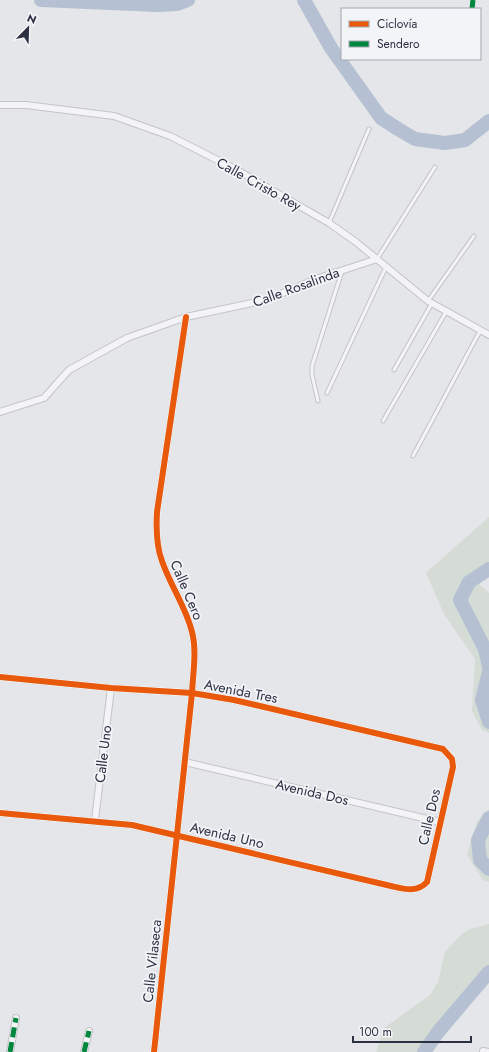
<svg xmlns="http://www.w3.org/2000/svg" width="489" height="1052" font-family="Jost,sans-serif">
<rect width="100%" height="100%" fill="#e5e6e9"/>
<g fill="#d4dcd5">
<path d="M489,517V571L479,584L489,593V733L482,730L472,711L475,659L444,614L426,573Z"/>
<path d="M489,809V882L483,880L467,855L477,821Z"/>
<path d="M489,924V980L431,1052H376L384,1028L430,995L438,982L445,952L462,934L470,929Z"/>
</g>
<g fill="none" stroke-linecap="round" stroke-linejoin="round">
<g stroke="#b5c0d2" stroke-width="14">
<path d="M41,0L158,5L177,4L188,0"/>
<path d="M304,0L331,48L381,118L398,129L415,139L445,143L465,140L489,121"/>
<path d="M489,569L469,582L460,600L485,649L489,667"/>
<path d="M489,672L482,700L489,722"/>
<path d="M489,818L478,840L480,860L489,869"/>
<path d="M424,1052L438,1032L489,972"/>
</g>
<defs>
<g id="lane">
<path d="M329,223L369,129"/>
<path d="M377,259L435,167"/>
<path d="M428,301L474,236"/>
<path d="M394,370L432,303"/>
<path d="M327,393L386,267"/>
<path d="M318,401L312,375V366L342,271"/>
<path d="M383,421L446,312"/>
<path d="M413,456L480,331"/>
</g>
<g id="street">
<path d="M0,105H26L114,116L170,136L237,170L329,223L356,242L428,301L489,335"/>
<path d="M0,412L44,398L69,370L127,338L186,317L266,300L319,278L377,259"/>
<path d="M0,677L111,688L192,693L234,700L443,749L452,759L453,767L427,882C417,893 404,889 391,886L132,825L0,813"/>
<path d="M185,762L440,822"/>
<path d="M95,820L111,688"/>
<path d="M483,1051L488,1052"/>
<path d="M10,1052L16,1018"/>
<path d="M84,1052L89,1031"/>
<path d="M154,1052L192,693C193,673 197,651 192,632C186,607 170,585 162,561C156,545 156,529 157,512L186,317"/>
</g>
</defs>
<use href="#lane" stroke="#c3c4c7" stroke-width="5"/>
<use href="#street" stroke="#c3c4c7" stroke-width="8"/>
<use href="#lane" stroke="#f4f4f6" stroke-width="3"/>
<use href="#street" stroke="#f4f4f6" stroke-width="6"/>
<g stroke="#00873e" stroke-width="5" stroke-dasharray="10 5" stroke-linecap="butt">
<path d="M472,9L473,0"/>
<path d="M10,1052L16,1018"/>
<path d="M84,1052L89,1031"/>
</g>
<defs>
<g id="cycleway">
<path d="M0,677L111,688L192,693L234,700L443,749L452,759L453,767L427,882C417,893 404,889 391,886L132,825L0,813"/>
<path d="M154,1052L192,693C193,673 197,651 192,632C186,607 170,585 162,561C156,545 156,529 157,512L186,317"/>
</g>
</defs>
<use href="#cycleway" stroke="#f3f4f8" stroke-width="8"/>
<use href="#cycleway" stroke="#e8590c" stroke-width="6"/>
</g>
<g text-anchor="middle" stroke-width="3.5" stroke-linejoin="round" paint-order="stroke">
<g font-size="14" fill="#2c3142" stroke="#f3f4f8">
<text transform="translate(259 184) rotate(29)" y="5">Calle Cristo Rey</text>
<text transform="translate(296 287) rotate(-20)" y="5">Calle Rosalinda</text>
<text transform="translate(187 590) rotate(67)" y="5">Calle Cero</text>
<text transform="translate(241 691) rotate(11)" y="5">Avenida Tres</text>
<text transform="translate(103 754) rotate(-83)" y="5">Calle Uno</text>
<text transform="translate(312 792) rotate(13)" y="5">Avenida Dos</text>
<text transform="translate(429 817) rotate(-77)" y="5">Calle Dos</text>
<text transform="translate(227 835) rotate(13)" y="5">Avenida Uno</text>
<text transform="translate(152 961) rotate(-84)" y="5">Calle Vilaseca</text>
</g>
</g>
<rect x="341" y="8" width="140" height="52" fill="#f3f4f8" stroke="#a3a6af"/>
<rect x="349" y="21" width="20" height="6" fill="#e8590c" stroke="#a3a6af"/>
<text x="377" y="28" font-size="12" fill="#2c3142">Ciclovía</text>
<rect x="349" y="41" width="20" height="6" fill="#00873e" stroke="#a3a6af"/>
<text x="377" y="48" font-size="12" fill="#2c3142">Sendero</text>
<g transform="translate(28 28) rotate(23)" stroke="#f3f4f8" stroke-width="3" paint-order="stroke">
<path d="M0-3L7 15L0 10L-7 15Z" fill="#2c3142"/>
<text y="-6" font-size="11" font-weight="bold" text-anchor="middle" fill="#2c3142">N</text>
</g>
<path d="M353 1036v6h118v-6" fill="none" stroke="#2c3142" stroke-width="2"/>
<text x="359" y="1036" font-size="12" fill="#2c3142" stroke="#f3f4f8" stroke-width="3" paint-order="stroke">100 m</text>
</svg>
